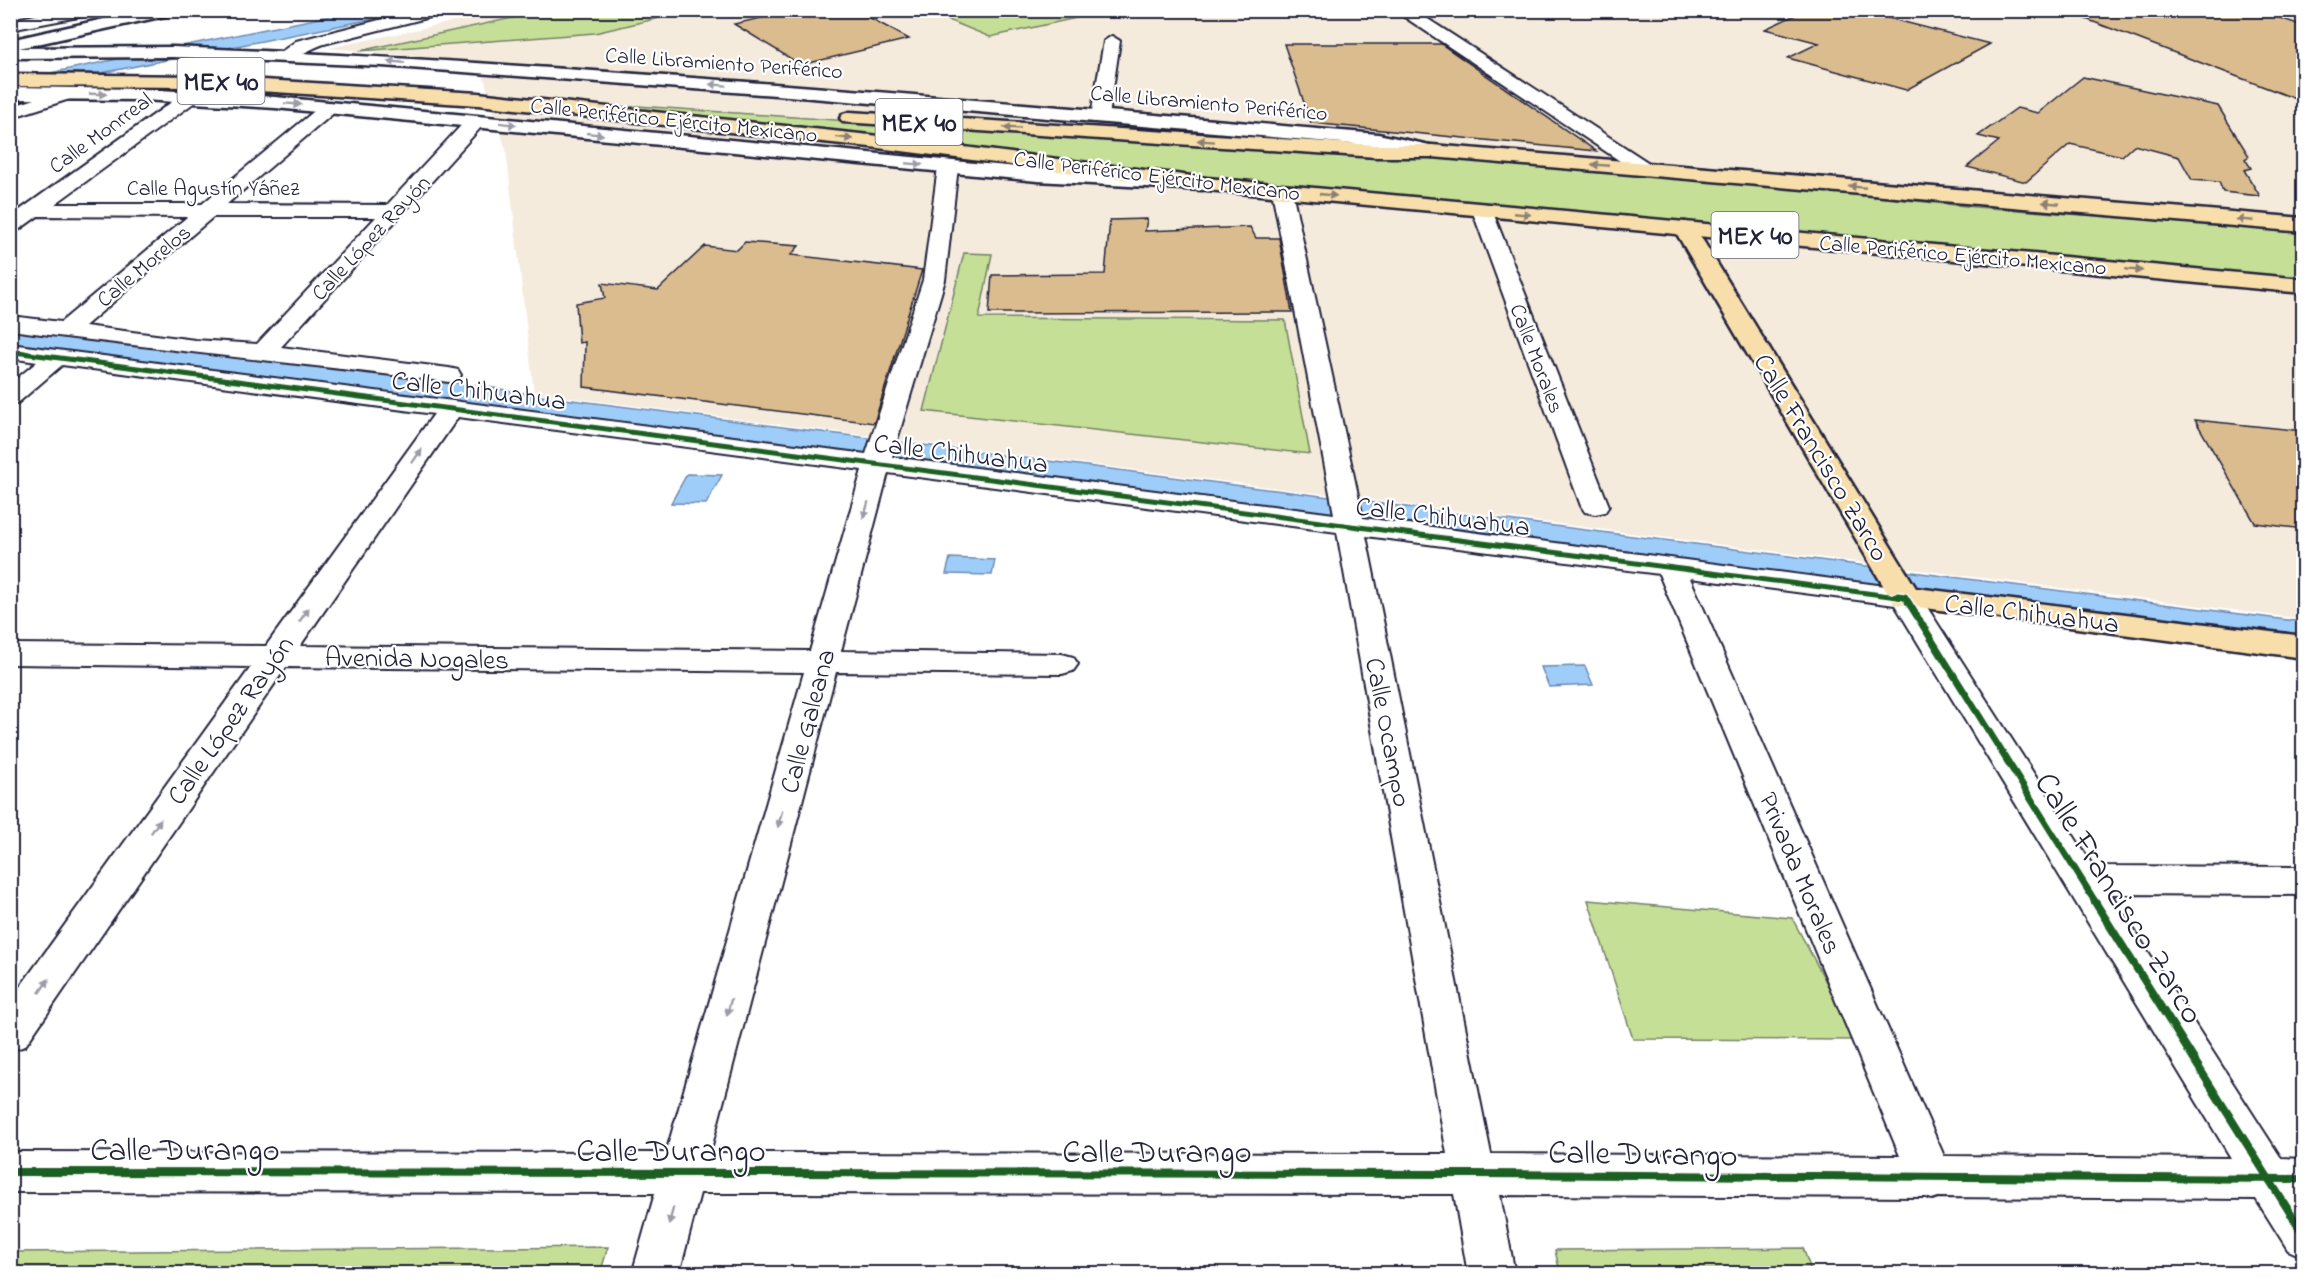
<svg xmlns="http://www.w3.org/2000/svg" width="2314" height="1284" font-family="'Indie Flower',sans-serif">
<rect width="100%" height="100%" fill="#fff"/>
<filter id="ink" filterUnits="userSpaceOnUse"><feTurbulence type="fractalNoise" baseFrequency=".0167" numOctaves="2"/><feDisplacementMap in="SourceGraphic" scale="12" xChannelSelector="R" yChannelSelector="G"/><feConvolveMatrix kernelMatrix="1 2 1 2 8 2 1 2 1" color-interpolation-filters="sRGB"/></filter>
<g filter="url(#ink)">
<path fill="#f4ebdd" d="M509,10L2303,11V619L534,393L506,150L479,62L329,48Z"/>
<g fill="#c6df96" stroke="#748068" stroke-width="1.5">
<path d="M549,10L689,11L595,33L359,51Z"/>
<path d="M926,11V10L1108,11L990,37Z"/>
<path d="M638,106L1060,136L1369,153L1760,185L1975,207L2303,231V292L1210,182L611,110Z"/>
<path d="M964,253L992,254L979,318L1285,320L1310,454L924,411Z"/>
<path d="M1588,900L1792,918L1857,1040L1633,1039Z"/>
<path d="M608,1247L600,1274L10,1273L11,1252Z"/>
<path d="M1803,1248L1812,1273H1560L1555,1250Z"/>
</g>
<g fill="#9fcdfa" stroke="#6d89ae" stroke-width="1.5">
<path d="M354,11H413L11,91L10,81Z"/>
<path d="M11,327C77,336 143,347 210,354C321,366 431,376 541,396L2303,622V640L1943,596L11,345Z"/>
<path d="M687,474L722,475L706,504L671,503Z"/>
<path d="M950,558L995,560L992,575L946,574Z"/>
<path d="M1585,666L1593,685L1549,687L1541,667Z"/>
</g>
<g fill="#dabc8e" stroke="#22223b" stroke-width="1.5">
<path d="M796,10H856L909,39L801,65L734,24Z"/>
<path d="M1806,10H1857L1990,44L1906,90L1788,58L1819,43L1765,29Z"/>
<path d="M2070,10H2181L2199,14L2247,10L2261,16L2271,15L2304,26V102L2070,13Z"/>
<path d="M1284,44H1441L1596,151L1311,123Z"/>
<path d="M2083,77L2218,106L2249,156L2245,159L2251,168L2244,170L2260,196L2223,192L2219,182L2192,180L2179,157L2134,145L2122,156L2070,144L2026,182L1967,167L1999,141L1978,136L2017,108L2038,113Z"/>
<path d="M1147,219L1145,231L1250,227L1256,238H1279L1292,312L989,313L992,275L1105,274L1110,220Z"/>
<path d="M745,242L799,246L791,255L922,270L874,423L584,387L585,342L579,343L576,303L605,298L602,283L658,290L705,246L737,250Z"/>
<path d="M2195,420L2304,431V529L2255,523Z"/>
</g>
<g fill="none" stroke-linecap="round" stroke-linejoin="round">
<defs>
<g id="minor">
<path d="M61,10H97L89,15L10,30V20Z"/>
<path d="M419,10H448L446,13L324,44C311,48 291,62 279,59L277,55L296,41Z"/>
<path d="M1394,10H1414L1652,165L1655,169L1652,173H1638Z"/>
<path d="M1112,36L1120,41L1109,116L1107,120H1093L1091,116L1104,41Z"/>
<path d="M70,88L76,89L79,93L76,97L10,118V107Z"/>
<path d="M189,93L195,94L198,98L195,102L55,204H202L324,103H336L339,107L336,111L227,204L387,205L469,117H483L485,121L483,125L281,347L449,368L458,370L461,375L458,380L449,382C303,364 157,349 10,330V316L61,322L187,217L38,216L17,231L10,233V217L183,94ZM213,217H376L257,344L195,340L85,326Z"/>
<path d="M948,161L955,163L958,167L945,280L892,457L1334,514L1272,191L1275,187H1289L1292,191L1363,518L1916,590L2093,866L2304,867V895L2111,894L2281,1158L2304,1159V1257L2288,1250L2256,1199L1938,1197L1932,1199L1926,1197L1500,1195L1515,1274H1468L1454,1194L700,1193L679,1274H632L655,1193L10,1192V1152L666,1153L804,672L286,667L25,1046L10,1051V1001L251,667L10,664V644L266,646L434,414L62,365L19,402L10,405V384L37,362L10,358V344L866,454L923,280L938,167L941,163ZM458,417L862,470L810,651L300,646ZM888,473L1337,532L1447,1154L710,1153L836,672L1062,674L1073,671L1078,664L1073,657L1062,654L841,651ZM1366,536L1659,574L1900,1156L1491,1154ZM1690,578L1895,605L2231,1158L1944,1156Z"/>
<path d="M1482,204L1489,206L1492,210L1609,506L1605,512L1595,514L1585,512L1581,506L1472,210L1475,206Z"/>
</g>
<path id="tertiary" d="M144,10H177L169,15L10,50V40Z"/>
<g id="secondary">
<path d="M173,47C575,64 977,100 1378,134L1439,147L1442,151L1439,155L1432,157L1378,146L776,95L382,66L173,57L10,58V48Z"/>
<path d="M10,87L143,89L275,97L1037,169L1202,178L1209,180L1213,184L1209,188L1202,190L1037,181L275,108L143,100L10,99Z"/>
</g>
<path id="primary" d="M1685,222L1693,224L1696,229L1916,588L2304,636V658L1894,604L1674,229L1677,224Z"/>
<g id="trunk">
<path d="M10,74L198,76L478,93L870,135L1207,178L2304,279V293L1207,190L870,147L478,105L198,87L10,86Z"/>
<path d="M850,112L1376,145H1432L2304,218V232L1432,157H1376L843,122L840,118L843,114Z"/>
</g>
</defs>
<use href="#minor" stroke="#22223b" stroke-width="4"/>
<use href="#tertiary" stroke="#22223b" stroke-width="5"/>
<use href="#secondary" stroke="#22223b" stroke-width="5"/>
<use href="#primary" stroke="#22223b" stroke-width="5"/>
<use href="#trunk" stroke="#22223b" stroke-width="5"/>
<use href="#minor" fill="#fff" fill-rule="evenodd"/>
<use href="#tertiary" fill="#fff" fill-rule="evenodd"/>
<use href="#secondary" fill="#fff" fill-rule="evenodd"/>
<use href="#primary" fill="#f8deab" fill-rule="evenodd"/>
<use href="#trunk" fill="#f8deab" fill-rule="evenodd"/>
<defs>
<path id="cycleway-far3" d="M10,351L26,353"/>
<path id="cycleway-far2" d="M14,352L1905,598"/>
<path id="cycleway-far1" d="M1898,596L1905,597L2096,903"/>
<g id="cycleway">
<path d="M2095,902L2304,1235"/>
<path d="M10,1172L1473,1174L2304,1179"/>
</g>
</defs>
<use href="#cycleway-far3" stroke="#fff" stroke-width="7"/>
<use href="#cycleway-far2" stroke="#fff" stroke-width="8"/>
<use href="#cycleway-far1" stroke="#fff" stroke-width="10"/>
<use href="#cycleway" stroke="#fff" stroke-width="12"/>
<use href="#cycleway-far3" stroke="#1b5e20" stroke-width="4.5"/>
<use href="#cycleway-far2" stroke="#1b5e20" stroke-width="5"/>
<use href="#cycleway-far1" stroke="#1b5e20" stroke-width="7"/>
<use href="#cycleway" stroke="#1b5e20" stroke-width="8"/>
</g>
<defs><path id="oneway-solid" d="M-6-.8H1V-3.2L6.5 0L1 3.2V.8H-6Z" transform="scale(1.5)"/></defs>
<g fill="#9c9ca7">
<use href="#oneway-solid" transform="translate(396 62) rotate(-175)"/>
<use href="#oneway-solid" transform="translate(718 85) rotate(-176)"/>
<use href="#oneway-solid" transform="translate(98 94) rotate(2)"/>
<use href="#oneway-solid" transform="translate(293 104) rotate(4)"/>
<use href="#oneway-solid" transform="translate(508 124) rotate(7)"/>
<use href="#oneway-solid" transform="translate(595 134) rotate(6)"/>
<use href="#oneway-solid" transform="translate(914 164) rotate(5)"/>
<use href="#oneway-solid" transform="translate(417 456) rotate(-55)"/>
<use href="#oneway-solid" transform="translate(866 510) rotate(106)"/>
<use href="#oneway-solid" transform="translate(304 615) rotate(-55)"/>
<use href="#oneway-solid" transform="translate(780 819) rotate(105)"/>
<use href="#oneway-solid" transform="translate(156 826) rotate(-55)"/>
<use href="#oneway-solid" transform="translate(44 986) rotate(-55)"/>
<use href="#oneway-solid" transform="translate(729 1007) rotate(105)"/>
<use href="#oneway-solid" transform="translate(671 1216) rotate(105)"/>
</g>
<g fill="#8d8073">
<use href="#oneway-solid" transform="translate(1012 128) rotate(-177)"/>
<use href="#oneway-solid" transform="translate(844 138) rotate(7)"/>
<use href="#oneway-solid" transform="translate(1206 141) rotate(-176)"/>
<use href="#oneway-solid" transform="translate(1600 165) rotate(-175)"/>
<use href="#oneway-solid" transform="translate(1857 187) rotate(-175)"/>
<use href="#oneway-solid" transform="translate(1328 195) rotate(6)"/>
<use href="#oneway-solid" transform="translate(2051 203) rotate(-175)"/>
<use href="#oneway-solid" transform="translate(1522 214) rotate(5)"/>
<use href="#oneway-solid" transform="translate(2245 220) rotate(-175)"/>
<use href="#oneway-solid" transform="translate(2134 270) rotate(5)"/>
</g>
</g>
<g text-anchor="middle" stroke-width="4.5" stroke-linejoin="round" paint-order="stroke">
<g font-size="22" fill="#22223b" stroke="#fff">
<text transform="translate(724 62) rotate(4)" y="8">Calle Libramiento Periférico</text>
<text transform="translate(1209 102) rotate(5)" y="8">Calle Libramiento Periférico</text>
<text transform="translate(674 119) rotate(6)" y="8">Calle Periférico Ejército Mexicano</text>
<text transform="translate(100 132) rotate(-36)" y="8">Calle Monrreal</text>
<text transform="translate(1157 175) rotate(7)" y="8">Calle Periférico Ejército Mexicano</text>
<text x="213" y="195">Calle Agustín Yáñez</text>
<text transform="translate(370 237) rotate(-47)" y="8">Calle López Rayón</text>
<text transform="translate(1963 254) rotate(5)" y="8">Calle Periférico Ejército Mexicano</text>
<text transform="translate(143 265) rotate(-40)" y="8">Calle Morelos</text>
<text transform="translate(1538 358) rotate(69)" y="8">Calle Morales</text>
</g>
<g fill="#fff" stroke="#646476" stroke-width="1.5">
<rect x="177.5" y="58" width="87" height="46" rx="4.5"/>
<rect x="875.5" y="99" width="87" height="46" rx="4.5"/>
<rect x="1711.5" y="212" width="87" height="46" rx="4.5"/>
</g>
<g font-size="26" font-weight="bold" fill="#22223b">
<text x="221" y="90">MEX 40</text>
<text x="919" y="131">MEX 40</text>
<text x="1755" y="244">MEX 40</text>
</g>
<g font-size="27" fill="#22223b" stroke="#fff">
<text transform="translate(479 390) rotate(7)" y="9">Calle Chihuahua</text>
<text transform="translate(961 453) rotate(7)" y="9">Calle Chihuahua</text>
<text transform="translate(1822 457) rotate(59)" y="9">Calle Francisco Zarco</text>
<text transform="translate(1443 516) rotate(7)" y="9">Calle Chihuahua</text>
<text transform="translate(2032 613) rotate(7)" y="9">Calle Chihuahua</text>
<text transform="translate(417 658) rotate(1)" y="9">Avenida Nogales</text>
<text transform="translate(230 720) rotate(-55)" y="9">Calle López Rayón</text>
<text transform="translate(807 721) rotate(-75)" y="9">Calle Galeana</text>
<text transform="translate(1389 732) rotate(79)" y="9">Calle Ocampo</text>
<text transform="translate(1801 873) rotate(67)" y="9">Privada Morales</text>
</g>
<g font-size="33" fill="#22223b" stroke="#fff">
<text transform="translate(2121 897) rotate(58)" y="12">Calle Francisco Zarco</text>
<text x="185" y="1160">Calle Durango</text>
<text x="671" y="1161">Calle Durango</text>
<text x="1157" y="1162">Calle Durango</text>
<text transform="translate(1643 1152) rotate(1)" y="12">Calle Durango</text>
</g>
</g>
<rect width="2314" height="1284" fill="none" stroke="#fff" stroke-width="36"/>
<rect x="18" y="18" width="2278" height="1248" fill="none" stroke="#22223b" stroke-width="2" filter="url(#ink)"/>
</svg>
